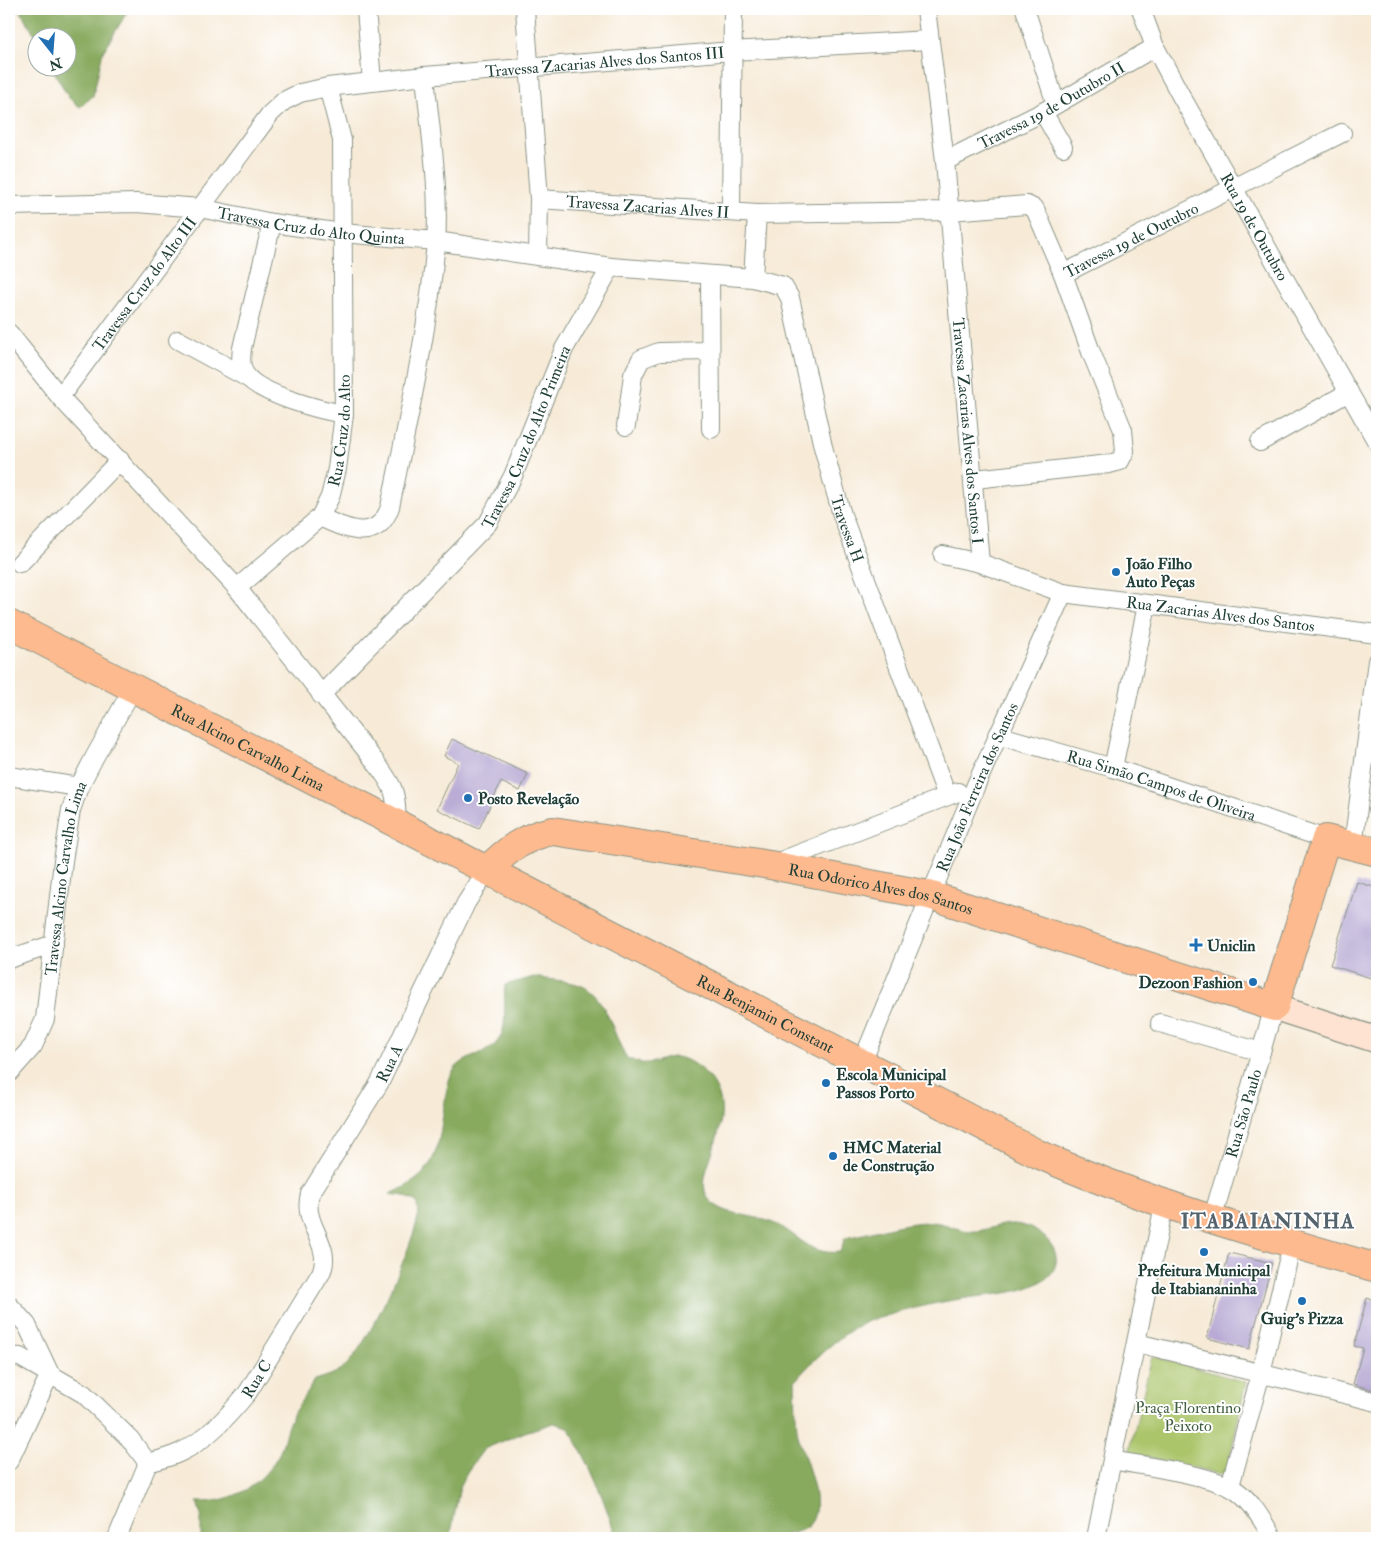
<svg xmlns="http://www.w3.org/2000/svg" width="1386" height="1547" font-family="'IM FELL Double Pica',serif">
<rect width="100%" height="100%" fill="#fff"/>
<filter id="ink" filterUnits="userSpaceOnUse"><feTurbulence type="fractalNoise" baseFrequency=".02" numOctaves="2"/><feDisplacementMap in="SourceGraphic" scale="10" xChannelSelector="R" yChannelSelector="G"/><feConvolveMatrix kernelMatrix="1 2 1 2 8 2 1 2 1" color-interpolation-filters="sRGB"/></filter>
<filter id="wash" filterUnits="userSpaceOnUse"><feTurbulence type="fractalNoise" baseFrequency=".0096" numOctaves="4" result="noise"/><feDisplacementMap in="SourceGraphic" scale="20" xChannelSelector="R" yChannelSelector="G"/><feGaussianBlur stdDeviation="1.12" result="paint"/><feColorMatrix in="noise" values="0 0 0 0 0 0 0 0 0 0 0 0 0 0 0 0 0 1.4 0 .05"/><feComposite in="paint" operator="in"/></filter>
<g filter="url(#wash)">
<rect width="100%" height="100%" fill="#f7ebd8"/>
<path fill="#abc56b" stroke="#658150" d="M1152,1356L1246,1382L1226,1475L1129,1453Z"/>
<g fill="#88aa5f" stroke="#54744a">
<path d="M19,9H129L103,52L93,96L80,107L69,98L52,68H68V38H37Z"/>
<path d="M534,977C548,980 566,980 580,985C608,996 612,1035 627,1058C631,1060 636,1062 641,1063C664,1065 671,1046 698,1067C759,1114 677,1179 715,1205C731,1216 755,1215 773,1223C798,1233 809,1256 840,1252L845,1238C872,1233 902,1222 930,1222C947,1222 961,1233 978,1231C989,1229 1000,1224 1012,1224C1041,1224 1075,1258 1044,1280C1024,1293 997,1294 974,1297C944,1301 915,1307 886,1316C878,1319 868,1320 861,1324C835,1339 814,1359 795,1381C796,1398 795,1418 798,1435C803,1457 827,1505 809,1525C802,1533 783,1535 773,1538H616C604,1499 590,1463 568,1427L554,1423L525,1432L484,1449L467,1472L460,1486L452,1528L448,1538H201V1515L197,1502C233,1503 263,1485 280,1452C284,1443 285,1432 289,1423C295,1408 307,1394 315,1380C325,1377 335,1374 343,1368C368,1348 411,1250 418,1217C418,1213 417,1207 417,1202L404,1196L390,1194C436,1175 438,1152 444,1107C446,1096 447,1083 452,1073C462,1054 489,1057 500,1038C508,1023 503,1001 505,985Z"/>
</g>
<g id="blocks">
<g fill="#b8aad4">
<path d="M452,739L528,774L520,791L501,782L479,829L437,809L458,763L444,756Z"/>
<path d="M1357,882L1377,888V980L1330,965Z"/>
<path d="M1229,1253L1272,1263L1249,1349L1207,1338Z"/>
<path d="M1367,1298L1377,1301V1391L1353,1384L1363,1348L1354,1346Z"/>
</g>
</g>
</g>
<g filter="url(#ink)">
<use href="#blocks" fill-opacity="0" stroke="#8b9486" stroke-width="1"/>
<g fill="none" stroke-linecap="round" stroke-linejoin="round">
<defs>
<g id="minor">
<path d="M366,9L372,82"/>
<path d="M525,9L539,199L538,256"/>
<path id="s1" d="M926,9L945,161L980,563"/>
<path d="M1025,9L1056,104"/>
<path id="s2" d="M1141,9L1155,47L1180,94L1377,442"/>
<path d="M1043,112L1063,147"/>
<path id="s3" d="M945,161L1043,112L1155,47"/>
<path id="s4" d="M539,199L757,214"/>
<path id="s5" d="M9,206L136,203L200,208L272,223L342,233L436,241L611,267L753,278L783,286L790,298L823,447L842,515L947,796"/>
<path d="M731,211L733,9"/>
<path d="M272,223L242,348C241,357 240,366 245,374C258,394 320,410 344,414"/>
<path id="s6" d="M1063,274L1342,133"/>
<path d="M710,275L711,429"/>
<path d="M753,278L757,214L950,211L1027,205L1035,209L1063,274L1091,352L1123,430L1125,451L1120,461L1109,464L975,479"/>
<path d="M9,333L60,397L237,588L374,760C392,784 398,792 396,822"/>
<path d="M178,340L248,378"/>
<path id="s7" d="M60,397L270,114L284,101L300,93L328,87L425,76L732,51L929,40"/>
<path d="M626,426L633,375L641,359L659,352L710,351"/>
<path d="M1260,442L1349,392"/>
<path d="M320,517C346,529 377,544 390,507C408,420 428,332 436,242C440,188 430,130 425,76"/>
<path id="s8" d="M943,555L980,563L1063,593L1377,634"/>
<path d="M20,563L120,460"/>
<path id="s9" d="M237,588L320,517L330,497L337,469L344,414L342,140L328,87"/>
<path id="s10" d="M321,695L488,523L513,476L564,349L611,267"/>
<path id="s11" d="M997,735L1113,768L1326,839"/>
<path d="M1113,768L1147,605"/>
<path d="M9,776L79,787"/>
<path d="M1353,846L1377,661"/>
<path d="M773,864L958,792"/>
<path d="M9,959L54,944"/>
<path d="M1160,1023L1261,1052"/>
<path id="s12" d="M861,1065L976,785L1063,593"/>
<path id="s13" d="M9,1073L33,1046L45,1019L63,861L71,810L79,787L94,758L133,688"/>
<path id="s14" d="M1212,1220L1274,1007"/>
<path d="M9,1305L27,1325L50,1374L9,1461"/>
<path d="M1137,1343L1377,1402"/>
<path d="M9,1356L20,1357L84,1394L130,1439L148,1463"/>
<path d="M1112,1460C1142,1466 1216,1475 1238,1492C1254,1504 1263,1522 1273,1538"/>
<path id="s15" d="M148,1463C159,1460 171,1457 181,1452C208,1439 230,1414 248,1392L321,1273C334,1245 301,1225 310,1194L380,1082L466,903L487,870"/>
<path d="M1230,1486L1261,1373L1292,1244"/>
<path d="M117,1538L148,1463"/>
<path d="M1096,1538L1164,1205"/>
</g>
<path id="secondary" d="M1274,1007L1377,1040"/>
<g id="primary">
<path id="s16" d="M9,624L1038,1154C1147,1203 1262,1235 1377,1268"/>
<path id="s17" d="M487,870C507,850 525,836 553,831L770,865L929,895L1274,1007L1326,839L1377,852"/>
</g>
</defs>
<use href="#minor" stroke="#8b9486" stroke-width="20"/>
<use href="#secondary" stroke="#8b9486" stroke-width="28"/>
<use href="#primary" stroke="#8b9486" stroke-width="30"/>
<use href="#minor" stroke="#fff" stroke-width="18"/>
<use href="#secondary" stroke="#fee3d2" stroke-width="25"/>
<use href="#primary" stroke="#fcba8e" stroke-width="28"/>
</g>
</g>
<g fill="#1f6fb2" stroke="#fff" stroke-width="2">
<circle cx="1116" cy="572" r="5"/>
<circle cx="468" cy="798" r="5"/>
<path d="M1193.5 937.5h5v5h5v5h-5v5h-5v-5h-5v-5h5z"/>
<circle cx="1253" cy="982" r="5"/>
<circle cx="826" cy="1083" r="5"/>
<circle cx="833" cy="1156" r="5"/>
<circle cx="1204" cy="1252" r="5"/>
<circle cx="1302" cy="1301" r="5"/>
</g>
<g text-anchor="middle" stroke-width="4" stroke-linejoin="round" paint-order="stroke">
<g font-size="16" fill="#1f3d34" stroke="#fff">
<text dy="6" stroke="none"><textPath href="#s7" startOffset="696">Travessa Zacarias Alves dos Santos III</textPath></text>
<text dy="6" stroke="none"><textPath href="#s3" startOffset="120">Travessa 19 de Outubro II</textPath></text>
<text dy="6" stroke="none"><textPath href="#s4" startOffset="109">Travessa Zacarias Alves II</textPath></text>
<text dy="6" stroke="none"><textPath href="#s5" startOffset="304">Travessa Cruz do Alto Quinta</textPath></text>
<text dy="6" stroke="none"><textPath href="#s2" startOffset="246">Rua 19 de Outubro</textPath></text>
<text dy="6" stroke="none"><textPath href="#s6" startOffset="76">Travessa 19 de Outubro</textPath></text>
<text dy="6" stroke="none"><textPath href="#s7" startOffset="141">Travessa Cruz do Alto III</textPath></text>
<text dy="6" stroke="none"><textPath href="#s9" startOffset="199">Rua Cruz do Alto</textPath></text>
<text dy="6" stroke="none"><textPath href="#s1" startOffset="424">Travessa Zacarias Alves dos Santos I</textPath></text>
<text dy="6" stroke="none"><textPath href="#s10" startOffset="334">Travessa Cruz do Alto Primeira</textPath></text>
<text dy="6" stroke="none"><textPath href="#s5" startOffset="1032">Travessa H</textPath></text>
<text dy="6" stroke="none"><textPath href="#s8" startOffset="285">Rua Zacarias Alves dos Santos</textPath></text>
<text dy="6" stroke="none"><textPath href="#s16" startOffset="269">Rua Alcino Carvalho Lima</textPath></text>
<text dy="6" stroke="none"><textPath href="#s12" startOffset="301">Rua João Ferreira dos Santos</textPath></text>
<text dy="6" stroke="none"><textPath href="#s11" startOffset="172">Rua Simão Campos de Oliveira</textPath></text>
<text dy="6" stroke="none"><textPath href="#s13" startOffset="208">Travessa Alcino Carvalho Lima</textPath></text>
<text dy="6" stroke="none"><textPath href="#s17" startOffset="411">Rua Odorico Alves dos Santos</textPath></text>
<text dy="6" stroke="none"><textPath href="#s16" startOffset="851">Rua Benjamin Constant</textPath></text>
<text dy="6" stroke="none"><textPath href="#s15" startOffset="500">Rua A</textPath></text>
<text dy="6" stroke="none"><textPath href="#s14" startOffset="111">Rua São Paulo</textPath></text>
<text dy="6" stroke="none"><textPath href="#s15" startOffset="141">Rua C</textPath></text>
</g>
<g font-size="16" font-weight="bold" fill="#1f3d34" stroke="#fff" text-anchor="start">
<text x="1126" y="569">João Filho<tspan x="1126" dy="18">Auto Peças</tspan></text>
<text x="478" y="804">Posto Revelação</text>
<text x="1207" y="951">Uniclin</text>
<text x="1243" y="988" text-anchor="end">Dezoon Fashion</text>
<text x="836" y="1080">Escola Municipal<tspan x="836" dy="18">Passos Porto</tspan></text>
<text x="843" y="1153">HMC Material<tspan x="843" dy="18">de Construção</tspan></text>
<text x="1204" y="1276" text-anchor="middle">Prefeitura Municipal<tspan x="1204" dy="18">de Itabiananinha</tspan></text>
<text x="1302" y="1324" text-anchor="middle">Guig's Pizza</text>
</g>
<g font-size="16" fill="#425f42" stroke="#fff">
<text x="1188" y="1413">Praça Florentino<tspan x="1188" dy="18">Peixoto</tspan></text>
</g>
<g font-size="21" font-weight="bold" letter-spacing="1" fill="#55636c" stroke="#fff">
<text x="1268" y="1228">ITABAIANINHA</text>
</g>
</g>
<rect width="1386" height="1547" fill="none" stroke="#fff" stroke-width="30"/>
<g transform="translate(52 52) rotate(163)"><circle r="24" fill="#ffffff" stroke="#a5b1ae"/>
<path d="M0-4L9 19L0 12L-9 19Z" fill="#1f6fb2"/>
<text y="-8" font-size="14" font-weight="bold" text-anchor="middle" fill="#1f3d34">N</text>
</g>
</svg>
